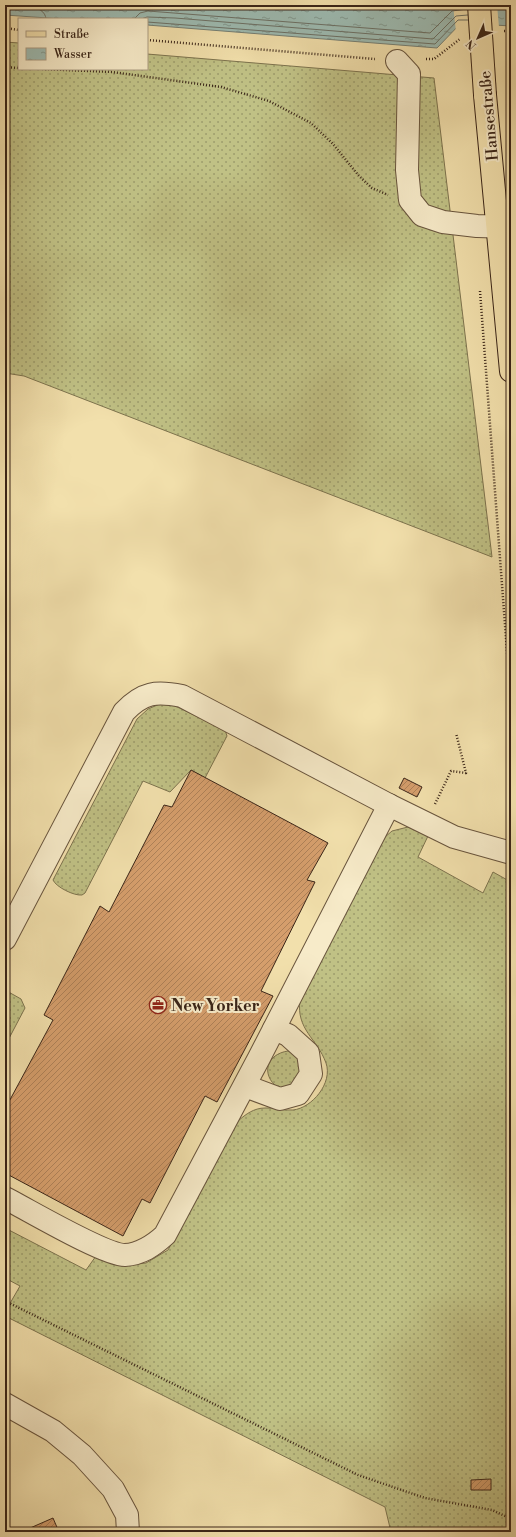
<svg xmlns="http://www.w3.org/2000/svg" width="516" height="1537" font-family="'Libre Bodoni',serif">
<defs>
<pattern id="grass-dots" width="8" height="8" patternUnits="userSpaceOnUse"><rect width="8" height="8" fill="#c0c185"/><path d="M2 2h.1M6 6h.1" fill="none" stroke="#9d9d6c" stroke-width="1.8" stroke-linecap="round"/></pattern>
<pattern id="water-ripples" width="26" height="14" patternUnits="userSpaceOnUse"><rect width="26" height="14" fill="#9dbbb2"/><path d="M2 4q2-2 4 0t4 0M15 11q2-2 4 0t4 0" fill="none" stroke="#819890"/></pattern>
<pattern id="building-hatch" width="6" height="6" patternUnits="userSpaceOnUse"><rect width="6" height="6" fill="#d59e6c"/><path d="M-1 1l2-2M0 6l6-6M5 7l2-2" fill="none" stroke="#ae8158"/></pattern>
</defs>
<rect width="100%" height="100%" fill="#f2e0ac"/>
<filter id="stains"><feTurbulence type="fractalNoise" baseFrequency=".005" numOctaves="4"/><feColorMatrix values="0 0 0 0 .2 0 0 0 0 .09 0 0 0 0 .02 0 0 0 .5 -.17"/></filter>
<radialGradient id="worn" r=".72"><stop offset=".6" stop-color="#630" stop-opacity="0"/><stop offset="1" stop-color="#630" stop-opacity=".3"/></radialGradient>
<g fill="url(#grass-dots)" stroke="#7d734e">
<path d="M5,42L19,43V69H147V54L434,78L492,557L24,376L5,373Z"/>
<path d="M162,703L171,704L225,730L227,736L205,778L191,770L170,792L143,781L85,893L82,895C74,896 56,887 53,880L137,719L148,709Z"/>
<path d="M408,827L428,836L418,857L483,893L493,872L511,882V1532H391L385,1507L5,1316V1312L20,1286L5,1278V1228L86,1270L96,1256L128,1265L146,1263L168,1250L238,1121C246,1114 254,1108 265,1108C274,1107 283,1111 293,1110C312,1108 333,1083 326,1063C317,1038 296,1030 300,1000L385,837L392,831Z"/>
<path d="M5,990L21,999L25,1008L5,1046Z"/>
<path d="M288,1051L295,1053L304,1062L295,1088H278C260,1074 267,1054 288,1051Z"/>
</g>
<path fill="url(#water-ripples)" stroke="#757f74" d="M5,5H511V26L461,23L437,48L147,25V19H62L5,15Z"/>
<path fill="#f2e0ac" d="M453,5H497L499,27L462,25L456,32Z"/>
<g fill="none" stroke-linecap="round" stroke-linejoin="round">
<g stroke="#6c7065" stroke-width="1">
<path d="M5,6C17,6 45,3 46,19"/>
<path d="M134,19L140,13L148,11L430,33L452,11L467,9"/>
<path d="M141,19L147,17L175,18L433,39L456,16L468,15"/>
<path d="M147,22L435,44L458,20H468"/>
</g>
</g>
<g fill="url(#building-hatch)" stroke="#3a2518">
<path d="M191,770L328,843L307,880L315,882L261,991L273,996L217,1102L205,1096L150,1203L142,1199L123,1236L5,1173V1109L53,1020L44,1015L100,906L109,912L164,805L172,807Z"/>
<path d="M404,778L422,787L417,797L399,788Z"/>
<path d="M491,1479V1490H471V1480Z"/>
<path d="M53,1518L59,1532H21Z"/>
</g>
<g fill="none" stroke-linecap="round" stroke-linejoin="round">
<defs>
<g id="minor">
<path d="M397,61L409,74L407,170L410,200L422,215L443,222L477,226L511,227"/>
<path d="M5,939L124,712C143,692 156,691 182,696L389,805L454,837L511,853"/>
<path d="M245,1086L280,1099L298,1094L311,1074L308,1053L288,1035L274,1029"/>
<path d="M5,1198C27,1209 104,1255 125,1255C141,1254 153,1246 165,1235L259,1058L389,805"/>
<path d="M5,1404L53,1431L82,1455L113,1489L127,1515L128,1532"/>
</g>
<path id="major" d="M485,95L511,371"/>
</defs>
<use href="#minor" stroke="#68543d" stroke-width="24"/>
<use href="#major" stroke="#3a2518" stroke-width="24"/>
<g stroke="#3a2518" stroke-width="2.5" stroke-dasharray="1 2" stroke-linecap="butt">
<path d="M5,28L19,30"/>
<path d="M504,31H511"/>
<path d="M147,40L375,59"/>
<path d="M426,59H434L460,39"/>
<path d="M5,67L19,68"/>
<path d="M42,69L112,72L221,87L269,101L311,123L333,144L359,176L372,188L388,195"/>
<path d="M480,291L511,705"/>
<path d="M435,804L451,771L466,773L456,733"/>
<path d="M5,1301L358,1475L425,1498L492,1510L507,1517L511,1524"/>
</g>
<use href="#minor" stroke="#f7ebc9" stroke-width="22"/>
<use href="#major" stroke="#f2e0ac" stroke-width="22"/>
<defs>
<path id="major-bridge" d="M479,5L485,95"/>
</defs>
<use href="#major-bridge" stroke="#3a2518" stroke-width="24" stroke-linecap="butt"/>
<use href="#major-bridge" stroke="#f2e0ac" stroke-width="22"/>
</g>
<defs>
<symbol id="office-ring" viewBox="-11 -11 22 22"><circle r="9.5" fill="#f7ebc9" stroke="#8f2418" stroke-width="1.5"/><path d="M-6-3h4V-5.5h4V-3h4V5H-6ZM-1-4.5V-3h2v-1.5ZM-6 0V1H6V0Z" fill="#8f2418"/></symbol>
</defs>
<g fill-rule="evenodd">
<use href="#office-ring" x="148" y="995" width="20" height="20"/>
</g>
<g text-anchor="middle" stroke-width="4" stroke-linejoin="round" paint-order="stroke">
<g font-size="16" fill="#3a2518" stroke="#f7ebc9">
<text transform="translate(488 116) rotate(-95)" y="6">Hansestraße</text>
</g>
<g font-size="16" font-weight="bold" fill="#3a2518" stroke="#f7ebc9" text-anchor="start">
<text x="171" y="1011">New Yorker</text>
</g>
</g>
<rect width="516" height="1537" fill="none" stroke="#f2e0ac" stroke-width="20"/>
<rect x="6" y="6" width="504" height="1525" fill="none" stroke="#3a2518" stroke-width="2"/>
<rect x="10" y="10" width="496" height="1517" fill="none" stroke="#3a2518"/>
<rect x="18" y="18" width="130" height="52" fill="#f7ebc9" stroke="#ab9c82"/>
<rect x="26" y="31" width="20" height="6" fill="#f2e0ac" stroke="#ab9c82"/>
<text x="54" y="38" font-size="12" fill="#3a2518">Straße</text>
<rect x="26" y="48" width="20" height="12" fill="url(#water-ripples)" stroke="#ab9c82"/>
<text x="54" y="58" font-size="12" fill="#3a2518">Wasser</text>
<g transform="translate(478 38) rotate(225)" stroke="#f7ebc9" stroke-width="3" paint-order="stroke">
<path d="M0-3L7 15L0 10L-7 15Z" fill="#3a2518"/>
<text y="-6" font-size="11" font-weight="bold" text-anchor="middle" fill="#3a2518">N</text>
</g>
<rect width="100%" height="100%" filter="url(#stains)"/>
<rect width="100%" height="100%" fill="url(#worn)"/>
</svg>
